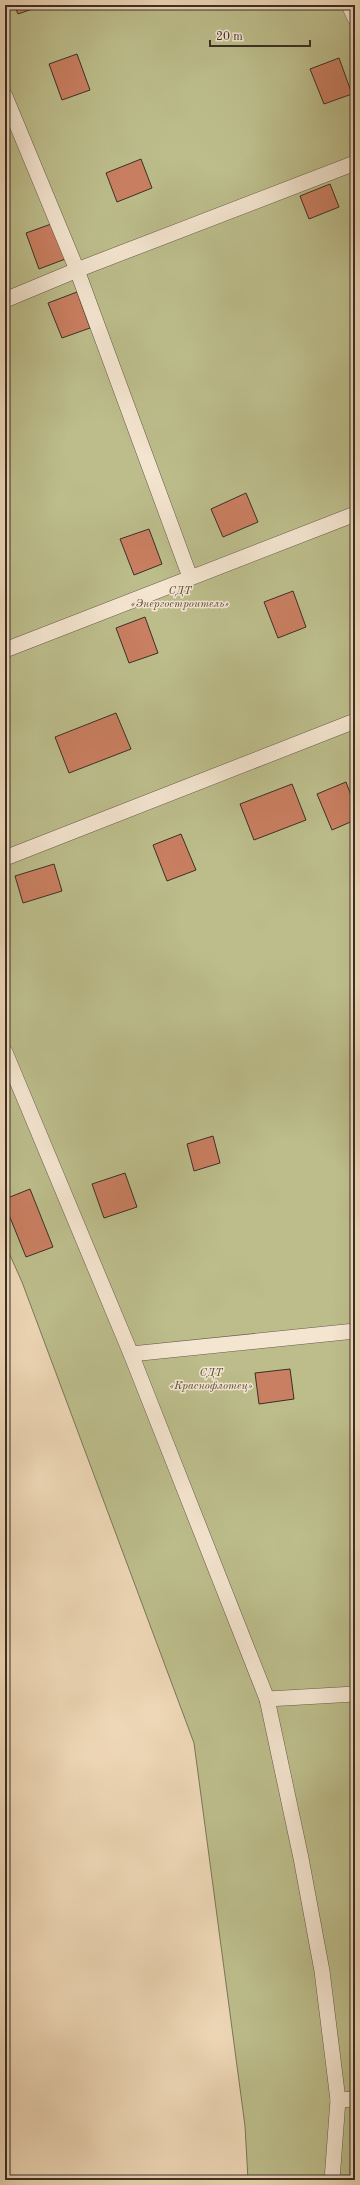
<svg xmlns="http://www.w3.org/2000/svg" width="360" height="2185" font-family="'Old Standard TT',serif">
<rect width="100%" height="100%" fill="#eed7b6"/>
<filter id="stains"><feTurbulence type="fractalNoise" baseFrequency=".005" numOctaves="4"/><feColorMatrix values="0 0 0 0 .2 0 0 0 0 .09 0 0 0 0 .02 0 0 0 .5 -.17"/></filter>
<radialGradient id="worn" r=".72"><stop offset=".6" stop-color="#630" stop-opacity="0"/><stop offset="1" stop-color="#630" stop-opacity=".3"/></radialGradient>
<path fill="#bcbd8b" stroke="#7b7659" d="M5,5H355V2180H248L245,2126L194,1743L22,1282L5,1244Z"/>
<g fill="#c97f61" stroke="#3a2f27">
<path d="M14,5H44L18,14Z"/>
<path d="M77,54L90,90L62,100L49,64Z"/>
<path d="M339,58L352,94L324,104L310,69Z"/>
<path d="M141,159L152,188L117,202L106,173Z"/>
<path d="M330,184L339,207L309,219L300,196Z"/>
<path d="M54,223L68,258L39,269L26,233Z"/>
<path d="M77,292L90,328L62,338L48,303Z"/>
<path d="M246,493L258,522L223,537L211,509Z"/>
<path d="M149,529L162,564L134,575L120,539Z"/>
<path d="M293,591L306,627L278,638L264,602Z"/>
<path d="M145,617L158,653L129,663L116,628Z"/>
<path d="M116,713L131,749L69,773L55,737Z"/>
<path d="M346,782L355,806V820L332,830L317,794Z"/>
<path d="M292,784L306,820L254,840L240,804Z"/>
<path d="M181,834L196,870L167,881L153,845Z"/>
<path d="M54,864L62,891L23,903L15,876Z"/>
<path d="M213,1136L220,1163L194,1171L187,1144Z"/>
<path d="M125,1173L137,1207L104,1218L92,1184Z"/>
<path d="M30,1189L53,1247L26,1257L5,1205V1199Z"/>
<path d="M290,1369L294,1399L259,1404L255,1373Z"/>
</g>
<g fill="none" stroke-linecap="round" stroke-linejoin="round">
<defs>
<g id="lane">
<path d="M349,5L355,18"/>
<path d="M5,96L77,270L190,577"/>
<path d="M5,300L77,270L355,163"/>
<path d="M5,650L355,514"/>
<path d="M5,858L355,721"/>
<path d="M5,1052L131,1354L267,1699L301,1858L322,1971L338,2100L332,2180"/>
<path d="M131,1354L355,1331"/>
<path d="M267,1699L355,1694"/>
<path d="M338,2100L355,2099"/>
</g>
</defs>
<use href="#lane" stroke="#67594b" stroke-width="16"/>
<use href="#lane" stroke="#f4e5d0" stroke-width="15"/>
</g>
<g text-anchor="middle" stroke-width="3" stroke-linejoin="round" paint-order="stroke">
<g font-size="11" font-style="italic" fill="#544b3b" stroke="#f4e5d0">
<text x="180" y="594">СДТ<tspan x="180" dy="13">«Энергостроитель»</tspan></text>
<text x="211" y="1376">СДТ<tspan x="211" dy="13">«Краснофлотец»</tspan></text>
</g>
</g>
<rect width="360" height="2185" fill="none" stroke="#eed7b6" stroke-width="20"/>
<rect x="6" y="6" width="348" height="2173" fill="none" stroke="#3a2f27" stroke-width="2"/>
<rect x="10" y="10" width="340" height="2165" fill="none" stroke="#3a2f27"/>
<path d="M210 40v6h100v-6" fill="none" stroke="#3a2f27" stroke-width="2"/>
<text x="216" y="40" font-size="12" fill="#3a2f27" stroke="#f4e5d0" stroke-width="3" paint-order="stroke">20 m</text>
<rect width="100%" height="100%" filter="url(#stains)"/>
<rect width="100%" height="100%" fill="url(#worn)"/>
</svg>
